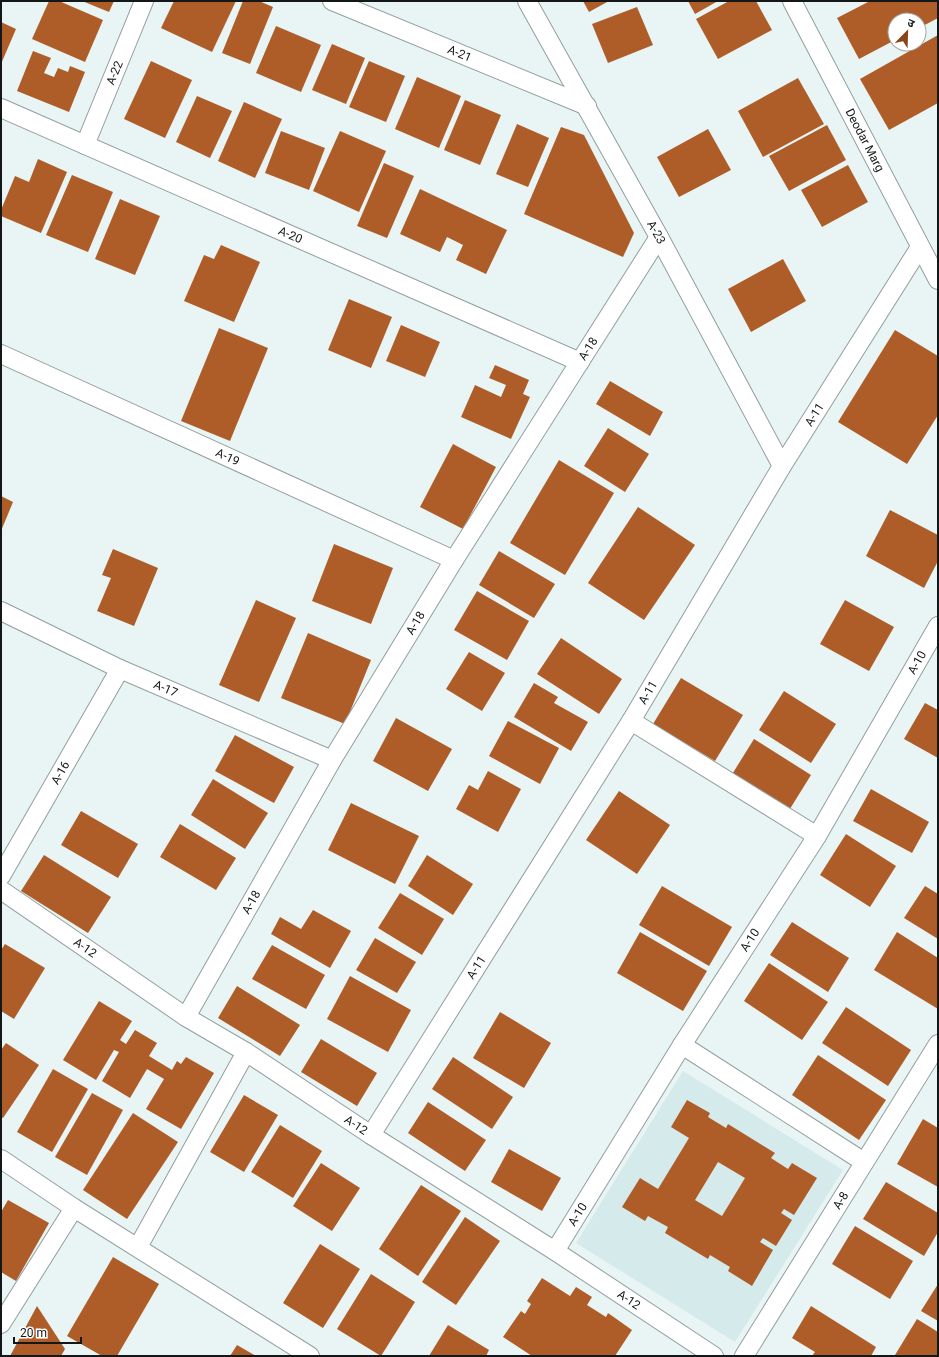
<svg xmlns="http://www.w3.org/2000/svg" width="939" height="1357" font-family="Roboto,'Noto Sans Devanagari',sans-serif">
<rect width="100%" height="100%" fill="#e9f5f5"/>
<path fill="#d5eaeb" d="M683,1071L843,1170L735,1342L576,1243Z"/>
<g fill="#ae5d29" fill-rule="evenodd">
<path d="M49,1H59L103,20L85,62L32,39Z"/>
<path d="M82,1H114L109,12Z"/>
<path d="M174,1H236L212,52L161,28Z"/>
<path d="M243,1H259L273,7L250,64L222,53Z"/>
<path d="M583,1H609L589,12Z"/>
<path d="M688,1H718L695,14Z"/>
<path d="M729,1H756L772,30L718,59L696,19Z"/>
<path d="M870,1H938V18L919,28V20H895V40L859,59L837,18Z"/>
<path d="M637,7L653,45L608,63L592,24Z"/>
<path d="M1,22L16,29L1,64Z"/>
<path d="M276,26L321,45L301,92L256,73Z"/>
<path d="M938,35V103L889,130L860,79Z"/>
<path d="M332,44L365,58L346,104L312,90Z"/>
<path d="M33,51L51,58L44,73L54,77L58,68L68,72L70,66L85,72L69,112L17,91Z"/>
<path d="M151,61L192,80L165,138L124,119Z"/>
<path d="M369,61L405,76L386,122L349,107Z"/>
<path d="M417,77L461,96L439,148L395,129Z"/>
<path d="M798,78L824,124L763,157L738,111Z"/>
<path d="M197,96L232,111L210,158L176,142Z"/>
<path d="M465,100L501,115L480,165L444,150Z"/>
<path d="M244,102L282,119L255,178L218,161Z"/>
<path d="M517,124L549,138L528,187L496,174Z"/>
<path d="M827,125L846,160L789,191L769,156Z"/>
<path d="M561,127L584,135L634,233L623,257L524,214Z"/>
<path d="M708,129L731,170L679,197L657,157Z"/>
<path d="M281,131L325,148L309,190L265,173Z"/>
<path d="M340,131L386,151L359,212L313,191Z"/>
<path d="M38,159L67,172L41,233L1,216V210L15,176L29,182Z"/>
<path d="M384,163L414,176L387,238L357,226Z"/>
<path d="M848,165L868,202L822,227L801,190Z"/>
<path d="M72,175L113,192L88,252L46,235Z"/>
<path d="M420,189L507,230L486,274L456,260L463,245L447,237L440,252L400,234Z"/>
<path d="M120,199L160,216L135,275L95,259Z"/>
<path d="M221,245L260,262L234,322L184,301L204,255L214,259Z"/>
<path d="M783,259L806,301L751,332L728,289Z"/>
<path d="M349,299L392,317L371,368L328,350Z"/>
<path d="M401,325L440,342L425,377L386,361Z"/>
<path d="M219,328L268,348L230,441L181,421Z"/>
<path d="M895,330L938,356V415L907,464L838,422Z"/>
<path d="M495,365L529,380L523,394L530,397L511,439L461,417L475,385L501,397L506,385L489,378Z"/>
<path d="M610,381L663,412L650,436L596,404Z"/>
<path d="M608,428L649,454L625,492L584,466Z"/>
<path d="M453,444L496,467L463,529L420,507Z"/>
<path d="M559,460L614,493L565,575L510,543Z"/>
<path d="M1,496L13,502L1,531Z"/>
<path d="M638,507L695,545L644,620L588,583Z"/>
<path d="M890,510L938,535V561L924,588L866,556Z"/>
<path d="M334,544L393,568L371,624L312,601Z"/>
<path d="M113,549L158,568L134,626L97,611L111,578L102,575Z"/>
<path d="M499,551L555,584L534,618L479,585Z"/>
<path d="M477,591L529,621L507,660L454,630Z"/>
<path d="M256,600L296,618L259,702L219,685Z"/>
<path d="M845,600L894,627L869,671L820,644Z"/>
<path d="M308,633L371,660L345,724L281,698Z"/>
<path d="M561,638L622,679L599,714L537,674Z"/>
<path d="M469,652L505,673L482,711L446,689Z"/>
<path d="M681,678L743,715L715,761L653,724Z"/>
<path d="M534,683L558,697L554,703L588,722L571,751L514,717Z"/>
<path d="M784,691L836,724L811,763L759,730Z"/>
<path d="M925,703L938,710V758L904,739Z"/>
<path d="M396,718L452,749L428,791L373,761Z"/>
<path d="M508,721L559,748L540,784L489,756Z"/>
<path d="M235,735L294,767L274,803L215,771Z"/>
<path d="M754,739L811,775L788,812L731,776Z"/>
<path d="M488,771L521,789L498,832L456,809L469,785L478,790Z"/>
<path d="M213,779L268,813L245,849L191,815Z"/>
<path d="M871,789L929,822L912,853L853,821Z"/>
<path d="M619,791L670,825L637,874L586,840Z"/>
<path d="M351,803L419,836L395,884L328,850Z"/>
<path d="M81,811L138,844L118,878L61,845Z"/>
<path d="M180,824L236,858L216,890L160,857Z"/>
<path d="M846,834L896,866L870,907L820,875Z"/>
<path d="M44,855L111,897L88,933L21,891Z"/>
<path d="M427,855L473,884L453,915L408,886Z"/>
<path d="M662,886L732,927L709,966L639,925Z"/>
<path d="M925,886L938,894V939L904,918Z"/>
<path d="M400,893L444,919L422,955L378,928Z"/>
<path d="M313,910L351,931L330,968L271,934L280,917L301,929Z"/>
<path d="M792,922L849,958L828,992L770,955Z"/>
<path d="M640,932L707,971L683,1011L617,973Z"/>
<path d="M897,932L938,958V1009L874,970Z"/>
<path d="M375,938L416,962L397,993L356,970Z"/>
<path d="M5,944L45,968L14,1019L1,1011V950Z"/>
<path d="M272,945L325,975L306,1009L252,979Z"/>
<path d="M769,963L828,1002L802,1040L744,1001Z"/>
<path d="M350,976L411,1010L388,1052L327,1019Z"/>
<path d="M237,986L300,1025L280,1056L218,1018Z"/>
<path d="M99,1001L132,1021L120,1040L126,1044L135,1030L157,1043L149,1056L172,1070L177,1061L181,1064L186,1057L214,1073L181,1129L146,1109L164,1079L147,1069L130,1098L102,1081L119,1052L114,1050L96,1080L63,1060Z"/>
<path d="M846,1007L911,1050L888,1086L822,1043Z"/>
<path d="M500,1012L551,1043L524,1088L473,1058Z"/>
<path d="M321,1039L377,1073L357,1106L301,1072Z"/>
<path d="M6,1043L39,1065L3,1118L1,1117V1050Z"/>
<path d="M818,1055L886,1100L859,1140L792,1095Z"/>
<path d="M453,1057L513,1097L492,1129L432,1089Z"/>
<path d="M53,1069L88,1089L52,1152L17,1132Z"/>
<path d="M92,1093L123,1110L87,1175L55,1157Z"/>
<path d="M244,1095L278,1115L244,1172L210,1152Z"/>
<path d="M687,1100L710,1113L708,1117L726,1128L728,1124L775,1153L771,1158L788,1169L792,1163L817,1178L794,1215L784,1209L781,1213L792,1220L776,1246L763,1238L760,1242L773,1250L752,1286L728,1271L730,1267L710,1255L708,1259L665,1233L668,1227L648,1216L645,1221L622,1207L640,1178L658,1189L689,1138L671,1127ZM718,1162L745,1178L722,1216L695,1200Z"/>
<path d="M428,1102L486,1140L465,1171L408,1133Z"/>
<path d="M133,1113L178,1142L127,1219L83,1190Z"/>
<path d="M923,1119L938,1128V1187L897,1164Z"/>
<path d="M280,1125L322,1151L293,1198L251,1172Z"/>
<path d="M509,1149L561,1178L542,1211L491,1182Z"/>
<path d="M321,1163L360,1188L332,1231L293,1206Z"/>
<path d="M886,1182L938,1213V1232L924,1256L863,1219Z"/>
<path d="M421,1185L461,1211L418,1276L379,1249Z"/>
<path d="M8,1200L49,1223L16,1281L1,1272V1212Z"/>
<path d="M465,1217L500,1241L456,1305L422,1282Z"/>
<path d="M855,1226L913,1261L890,1299L832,1264Z"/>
<path d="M320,1244L360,1269L323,1328L283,1303Z"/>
<path d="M113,1257L159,1284L117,1356H102L67,1336Z"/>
<path d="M371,1274L415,1302L381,1356L337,1329Z"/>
<path d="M542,1278L570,1296L576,1287L592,1297L587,1305L606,1317L608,1313L632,1330L615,1356H541L539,1355L532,1356L503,1337L521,1311L525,1314L531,1304L527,1301Z"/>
<path d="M938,1284V1321L921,1311Z"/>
<path d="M37,1306L65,1349L61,1356H10Z"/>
<path d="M811,1306L876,1347L871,1356H812L815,1352L792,1338Z"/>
<path d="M917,1319L938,1332V1356L895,1355Z"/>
<path d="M448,1325L489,1350L486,1356H429Z"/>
<path d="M237,1345L256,1356H230Z"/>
</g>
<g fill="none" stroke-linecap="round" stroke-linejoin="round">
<defs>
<g id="street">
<path id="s1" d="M332,1L587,106"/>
<path id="s2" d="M527,1L659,237L782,466"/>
<path id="s3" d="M792,1L938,280"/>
<path id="s4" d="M1,108L580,362"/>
<path id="s5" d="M85,145L144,1"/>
<path id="s6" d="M1,354L454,560"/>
<path id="s7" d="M1,611L120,669L332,760"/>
<path d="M631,721L817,836"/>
<path id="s8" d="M1,876L120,669"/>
<path id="s9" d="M1,890L186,1017L246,1052L371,1135L555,1251L714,1356"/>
<path id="s10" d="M186,1017L332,760L454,560L659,237"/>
<path d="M682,1045L864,1162"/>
<path id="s11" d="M371,1135L631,721L782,466L920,247"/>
<path d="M1,1159L74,1208L310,1356"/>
<path d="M138,1247L246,1052"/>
<path id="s12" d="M555,1251L682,1045L817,836L938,626"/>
<path d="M1,1324L74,1208"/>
<path id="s13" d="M744,1356L938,1044"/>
</g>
</defs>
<use href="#street" stroke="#939e9f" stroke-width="20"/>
<use href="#street" stroke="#fff" stroke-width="18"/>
</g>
<g text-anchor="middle" stroke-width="3" stroke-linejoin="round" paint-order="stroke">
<g font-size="12" fill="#131717" stroke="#fff">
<text dy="4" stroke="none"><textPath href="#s1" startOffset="138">A-21</textPath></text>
<text dy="4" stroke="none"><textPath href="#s5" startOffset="78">A-22</textPath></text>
<text dy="4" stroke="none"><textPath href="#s3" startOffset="157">Deodar Marg</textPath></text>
<text dy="4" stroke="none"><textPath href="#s2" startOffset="265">A-23</textPath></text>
<text dy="4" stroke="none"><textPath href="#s4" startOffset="316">A-20</textPath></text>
<text dy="4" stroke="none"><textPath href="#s10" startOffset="780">A-18</textPath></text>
<text dy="4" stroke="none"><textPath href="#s11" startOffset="846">A-11</textPath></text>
<text dy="4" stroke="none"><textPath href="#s6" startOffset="249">A-19</textPath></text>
<text dy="4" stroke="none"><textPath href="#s10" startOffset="456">A-18</textPath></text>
<text dy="4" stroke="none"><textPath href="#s12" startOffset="691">A-10</textPath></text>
<text dy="4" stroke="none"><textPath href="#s7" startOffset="182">A-17</textPath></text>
<text dy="4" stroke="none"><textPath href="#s11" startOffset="522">A-11</textPath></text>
<text dy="4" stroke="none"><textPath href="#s8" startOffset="119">A-16</textPath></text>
<text dy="4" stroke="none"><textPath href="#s10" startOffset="132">A-18</textPath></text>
<text dy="4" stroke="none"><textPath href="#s12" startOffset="367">A-10</textPath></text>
<text dy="4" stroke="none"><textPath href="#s9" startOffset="102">A-12</textPath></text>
<text dy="4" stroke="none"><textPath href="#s11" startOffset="198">A-11</textPath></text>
<text dy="4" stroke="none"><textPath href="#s9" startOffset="426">A-12</textPath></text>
<text dy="4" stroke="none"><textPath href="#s13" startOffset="183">A-8</textPath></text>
<text dy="4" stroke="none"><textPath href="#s12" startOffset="43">A-10</textPath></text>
<text dy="4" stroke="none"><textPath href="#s9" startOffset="750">A-12</textPath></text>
</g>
</g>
<rect width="939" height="1357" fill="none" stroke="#131717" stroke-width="4"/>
<g transform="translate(907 32) rotate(23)"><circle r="19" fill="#ffffff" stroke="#a1a2a2"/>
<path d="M0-3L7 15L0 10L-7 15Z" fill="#894519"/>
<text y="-6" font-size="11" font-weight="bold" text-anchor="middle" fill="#131717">उ</text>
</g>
<path d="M14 1337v6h67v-6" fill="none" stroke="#131717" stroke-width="2"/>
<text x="20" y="1337" font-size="12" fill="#131717" stroke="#ffffff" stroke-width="3" paint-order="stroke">20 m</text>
</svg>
